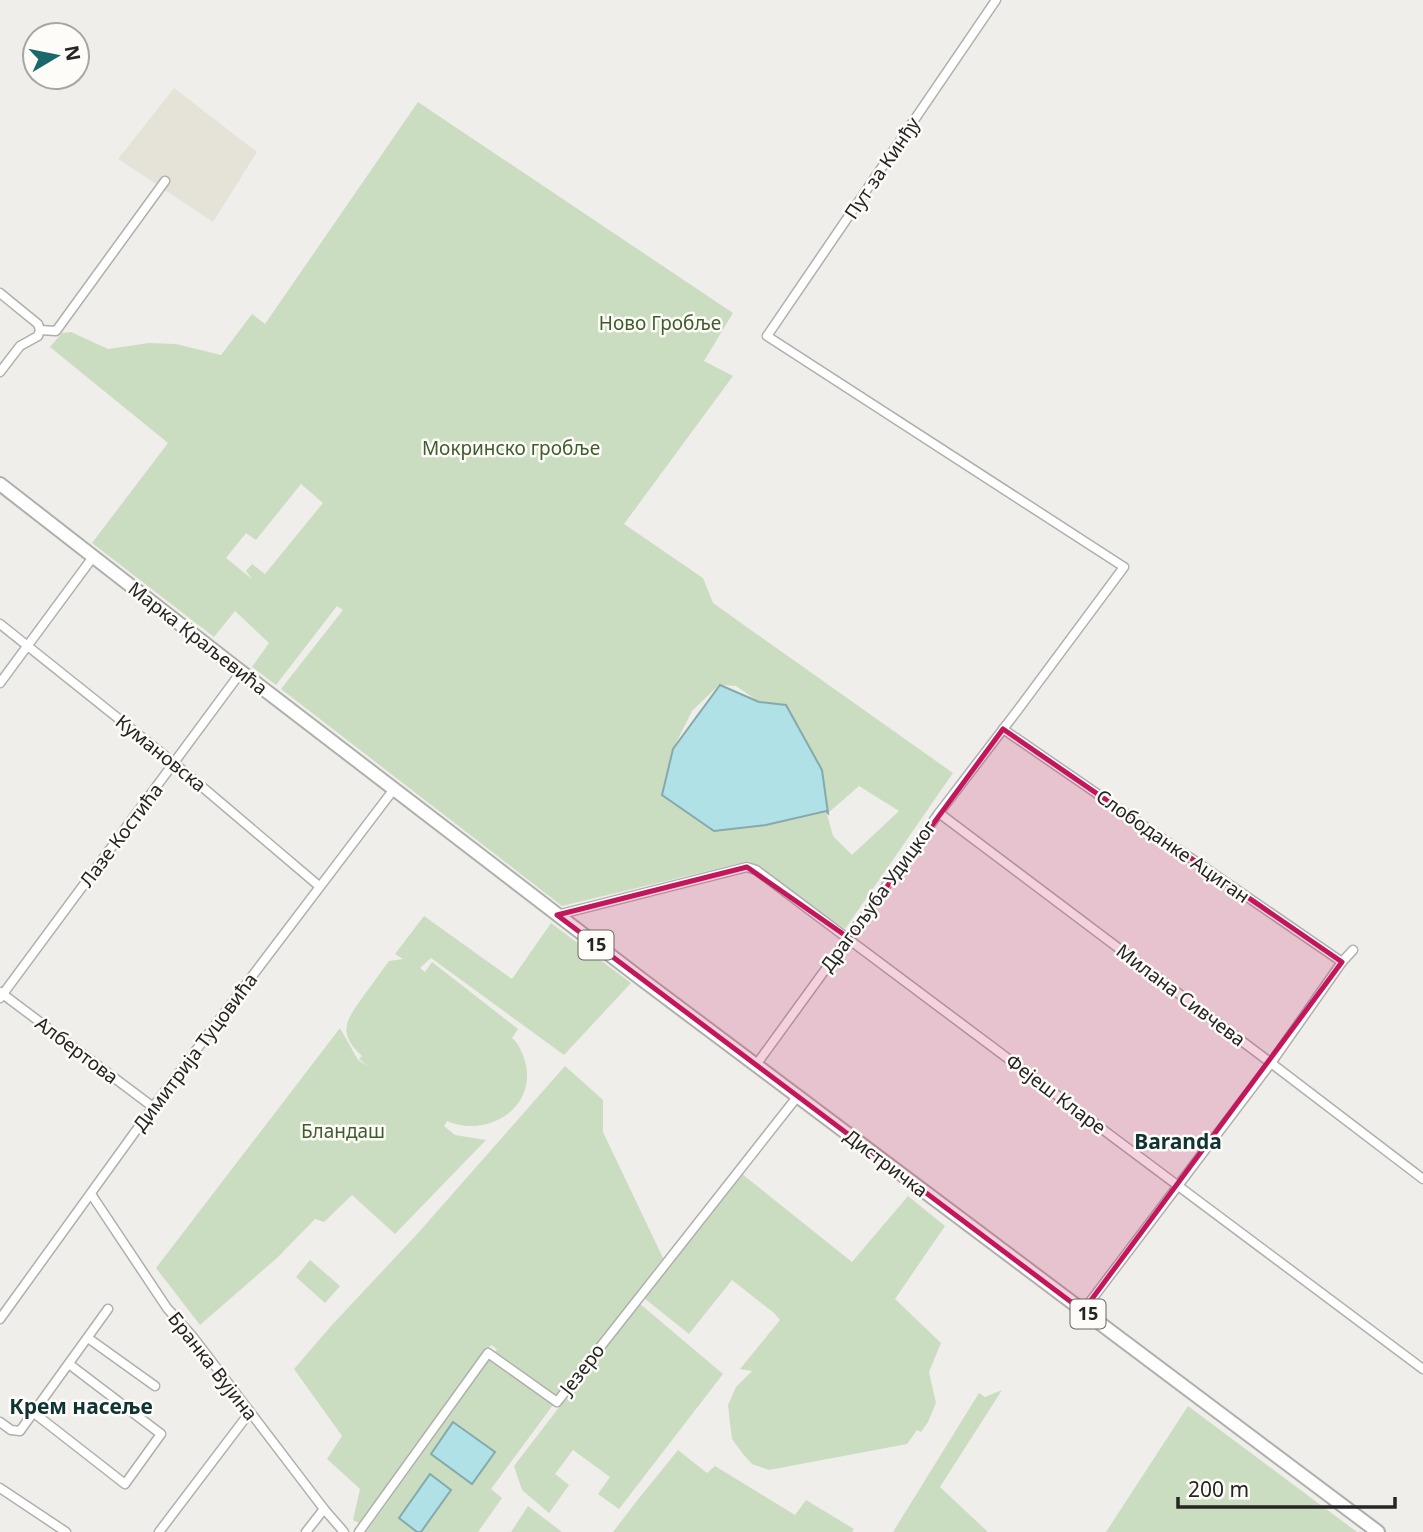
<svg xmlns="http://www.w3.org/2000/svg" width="1423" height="1532" font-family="'Noto Sans',sans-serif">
<rect width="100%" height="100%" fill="#efeeeb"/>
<path fill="#e5e3d8" d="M174,88L257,152L213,222L118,159Z"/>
<g fill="#cbddc1" fill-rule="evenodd">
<path d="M418,102L733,313L704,361L733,376L624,524L703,578L713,603L953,773L845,929L749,861L562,906L281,689L343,610L337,606L276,685L252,667L269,643L235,611L214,637L92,543L168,443L50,347L62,333L71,332L108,349L149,343L176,344L221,355L252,314L265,324ZM301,484L323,503L265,574L252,564L246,571L252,579L226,558L246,533L256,540ZM719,685L736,686L759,702L786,706L822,770L827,811L673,749L692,711ZM859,786L899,811L852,855L833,836L827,814Z"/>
<path d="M424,916L512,979L551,923L631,983L564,1055L431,958L420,968L425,972L432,962L518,1029L512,1038C519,1044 522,1052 525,1061C538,1107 488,1139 447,1121L444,1126L455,1135L486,1140L395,1234L352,1195L324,1222L315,1219L277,1258L200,1325L156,1268L340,1028L358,1060L369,1067L359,1059L362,1056C337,1033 346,1021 362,998C371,986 380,973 389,961L403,959L395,954Z"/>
<path d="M565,1066L603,1100V1132L663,1258L561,1394L491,1489L502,1498L478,1532H366L497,1349L491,1345L359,1523L353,1520L360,1489L327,1459L342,1436L294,1369L331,1326L419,1232Z"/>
<path d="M742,1174L852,1262L908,1196L945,1226L895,1299L941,1343L929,1372L936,1403L928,1422L921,1432L917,1430L907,1444L769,1470L752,1464L743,1454L732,1439L730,1423L728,1405L736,1387L752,1371L740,1369L780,1320L774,1313L732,1280L689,1334L644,1298Z"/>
<path d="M310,1260L340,1286L325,1303L296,1277Z"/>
<path d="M639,1303L723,1374L619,1509L598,1494L610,1477L573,1450L555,1474L569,1485L549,1513L522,1490L514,1466Z"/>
<path d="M1002,1390L940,1487L988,1532H893L979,1393L985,1397Z"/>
<path d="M1188,1406L1357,1532H1106Z"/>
<path d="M678,1450L707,1473L715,1466L795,1515L806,1500L854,1529L852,1532H613L636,1502Z"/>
<path d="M528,1506L562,1532H511Z"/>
</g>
<g fill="#b0e1e6" stroke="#86a9ac" stroke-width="2">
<path d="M720,685L759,702L786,705L822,770L828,813L826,811L766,825L714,831L662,795L673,749Z"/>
<path d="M453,1422L495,1452L472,1484L431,1454Z"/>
<path d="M430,1474L451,1490L421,1532H417L399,1518Z"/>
</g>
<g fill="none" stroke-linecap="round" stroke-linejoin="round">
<defs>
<g id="minor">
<path d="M0,293L38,324L40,330"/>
<path d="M40,330L56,331L165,181"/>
<path d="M0,372L20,346L38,336L40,330"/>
<path d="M0,624L174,763L319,886"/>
<path d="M0,683L93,557"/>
<path d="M1003,729L1342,962"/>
<path d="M939,813L1271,1063L1423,1179"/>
<path d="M557,915L747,867L756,870L1423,1369"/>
<path d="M0,992L153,1107"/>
<path d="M0,998L241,672"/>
<path d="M756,1065L939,813L1017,711L1124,567L767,336L996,0"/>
<path d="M91,1194L167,1308L193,1337L324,1509L344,1532"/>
<path d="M1083,1311L1271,1063L1342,962L1353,950"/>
<path d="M0,1319L153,1107L394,789"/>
<path d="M88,1338L155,1386"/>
<path d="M34,1413L125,1484L161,1434L69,1364"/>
<path d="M0,1422L11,1430L20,1431L108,1309"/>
<path d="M0,1488L66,1532"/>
<path d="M159,1532L250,1412"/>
<path d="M306,1532L324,1509"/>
<path d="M359,1532L488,1353L557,1402L797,1097"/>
</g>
<path id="primary" d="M0,484L235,667L640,978L1378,1532"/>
</defs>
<use href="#minor" stroke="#afafab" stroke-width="11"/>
<use href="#primary" stroke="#afafab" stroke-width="16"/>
<use href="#minor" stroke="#fff" stroke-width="8"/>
<use href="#primary" stroke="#fff" stroke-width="12"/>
</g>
<path fill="#c2185b" fill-opacity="0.2" stroke="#c2185b" stroke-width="5" stroke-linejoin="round" d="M1003,729L1342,962L1083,1311L557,915L747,867L849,938Z"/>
<g text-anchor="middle" stroke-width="5" stroke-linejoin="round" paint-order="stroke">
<g fill="#fdfcf8" stroke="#666664" stroke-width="2">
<rect x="578.5" y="930.5" width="35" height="29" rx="5"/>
<rect x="1070.5" y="1299.5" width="35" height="29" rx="5"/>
</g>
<g font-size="18" font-weight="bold" fill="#252524">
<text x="596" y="951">15</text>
<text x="1088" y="1320">15</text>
</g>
<g font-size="19" fill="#252524" stroke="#fdfcf8">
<text transform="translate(882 168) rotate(-56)" y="7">Пут за Кинђу</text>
<text transform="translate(198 638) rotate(38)" y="7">Марка Краљевића</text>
<text transform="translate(161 753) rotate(39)" y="7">Кумановска</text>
<text transform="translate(121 835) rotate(-53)" y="7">Лазе Костића</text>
<text transform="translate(1173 846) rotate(35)" y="7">Слободанке Ациган</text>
<text transform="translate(878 896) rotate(-54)" y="7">Драгољуба Удицког</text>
<text transform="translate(1181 995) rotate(37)" y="7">Милана Сивчева</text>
<text transform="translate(77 1050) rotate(37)" y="7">Албертова</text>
<text transform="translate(195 1052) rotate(-53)" y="7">Димитрија Туцовића</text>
<text transform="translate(1056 1094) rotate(37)" y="7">Фејеш Кларе</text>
<text transform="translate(886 1163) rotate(37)" y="7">Дистричка</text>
<text transform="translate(213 1366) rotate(52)" y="7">Бранка Вујина</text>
<text transform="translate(582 1369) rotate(-52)" y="7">Језеро</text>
</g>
<g font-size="19" fill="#405d2c" stroke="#fdfcf8">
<text x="660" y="330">Ново Гробље</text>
<text x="511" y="455">Мокринско гробље</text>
<text x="343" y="1138">Бландаш</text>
</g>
<g font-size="21" font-weight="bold" fill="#103334" stroke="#fdfcf8">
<text x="1178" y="1149">Baranda</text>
<text x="81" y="1414">Крем насеље</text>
</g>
</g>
<g transform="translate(56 56) rotate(80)"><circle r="33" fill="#fdfcf8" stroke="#a7a6a3" stroke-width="2"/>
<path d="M0-5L12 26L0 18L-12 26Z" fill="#1a6869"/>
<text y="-10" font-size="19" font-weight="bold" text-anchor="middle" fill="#252524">N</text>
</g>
<path d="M1178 1497v10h217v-10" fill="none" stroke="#252524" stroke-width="3.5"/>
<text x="1188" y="1497" font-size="21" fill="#252524" stroke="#fdfcf8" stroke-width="5" paint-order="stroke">200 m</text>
</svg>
